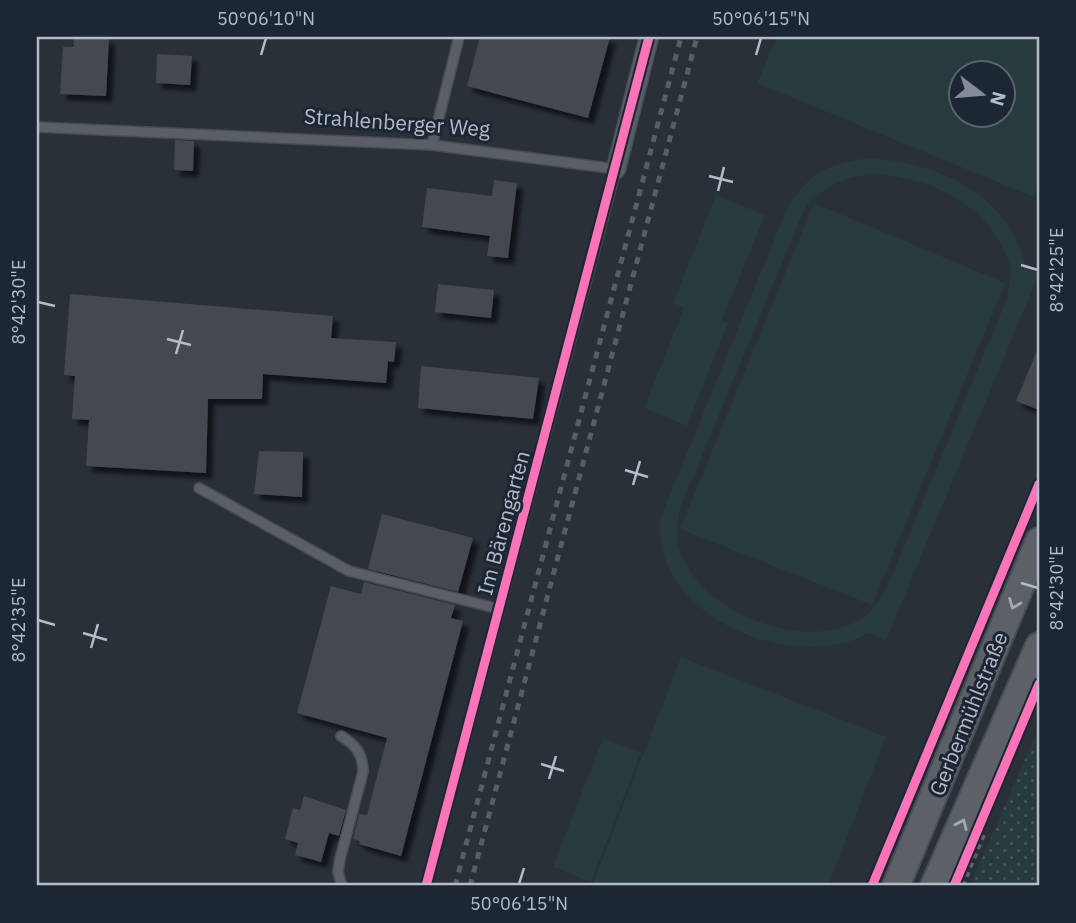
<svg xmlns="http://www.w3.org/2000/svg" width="1076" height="923" font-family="'IBM Plex Sans',sans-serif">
<defs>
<pattern id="garden-dots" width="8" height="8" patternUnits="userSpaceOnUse" patternTransform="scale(1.75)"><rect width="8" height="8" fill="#273a3e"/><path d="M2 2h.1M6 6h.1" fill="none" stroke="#445559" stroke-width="1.8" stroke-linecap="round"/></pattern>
<filter id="shadow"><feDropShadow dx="6" dy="6" stdDeviation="2" flood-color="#0009"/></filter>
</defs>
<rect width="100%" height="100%" fill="#2a3038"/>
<g fill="#273a3e" fill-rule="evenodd">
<path d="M777,37H1039V184L1034,197L757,83ZM960,74H1002V116H960Z"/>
<path d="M868,158C936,162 1006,192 1025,263L1039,270V274L886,640L869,633C792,676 651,615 660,519L788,206C811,172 827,164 868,158ZM876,174C924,178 974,197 999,241C1004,250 1010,261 1011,271C1011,284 1007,296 1003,308L886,590C879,600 871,613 861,619C803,655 694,610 678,544C675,531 678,519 681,506L805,208C825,185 846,176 876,174Z"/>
<path d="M716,195L765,215L722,320L728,323L687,426L644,408L684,308L673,303Z"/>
<path d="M814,203L1005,283L872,605L680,529Z"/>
<path d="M681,657L886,737L828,886H592Z"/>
<path d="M603,738L641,752L591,882L553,867Z"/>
</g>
<path fill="url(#garden-dots)" d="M1039,727V886H970Z"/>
<g fill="#444950" filter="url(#shadow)">
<path d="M73,37L109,39L106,96L60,94L63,47H74Z"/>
<path d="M480,37H610L588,118L467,86Z"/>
<path d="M157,54L192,56L190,85L156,83Z"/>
<path d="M175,140L194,141L193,171L174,170Z"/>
<path d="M494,180L517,183L508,258L487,256L490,236L422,227L427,188L492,196Z"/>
<path d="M438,284L494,290L491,318L435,312Z"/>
<path d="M70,294L333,316L331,338L396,342L394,362L388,361L386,383L263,374L262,399H208L206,473L86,466L89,420L72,419L75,376L64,375Z"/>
<path d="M1039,346V410L1016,401Z"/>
<path d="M421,366L539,378L533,419L418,408Z"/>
<path d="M259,451L303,452L302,497L254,494Z"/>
<path d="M382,514L473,538L458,592L368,569Z"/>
<path d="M364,582L455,605L451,618L463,621L401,856L359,844L360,841L353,839L359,814L367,815L387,738L297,713L331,586L361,594Z"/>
<path d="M304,796L346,810L339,836L329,833L321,862L295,855L298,843L285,839L293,808L300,810Z"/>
</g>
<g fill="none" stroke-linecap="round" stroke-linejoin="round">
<defs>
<g id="service">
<path d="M37,127L432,145L616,169L426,886"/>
<path d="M432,145L459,37"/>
<path d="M199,488L349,571L499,609"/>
<path d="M341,736C356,745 363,754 363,772L340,859L338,872L342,886"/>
</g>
<path id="minor" d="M616,169L649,37"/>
<g id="primary">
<path d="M896,886L1039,541"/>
<path d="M934,886L1039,646"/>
</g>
</defs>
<use href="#service" stroke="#484c53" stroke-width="12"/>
<use href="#minor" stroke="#484c53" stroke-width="21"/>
<use href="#primary" stroke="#484c55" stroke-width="30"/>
<path stroke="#5d636a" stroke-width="3.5" stroke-dasharray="5 5" stroke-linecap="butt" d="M963,886L985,833"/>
<use href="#service" stroke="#5a5e66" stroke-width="9"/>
<use href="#minor" stroke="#5a5e66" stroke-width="18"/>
<use href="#primary" stroke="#5c6168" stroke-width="26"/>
<g stroke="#595d64" stroke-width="5" stroke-dasharray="7 7" stroke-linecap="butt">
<path d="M455,886L681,37"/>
<path d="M470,886L697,37"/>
</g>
<defs>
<g id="cycleway">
<path d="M426,886L649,37"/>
<path d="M872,886L1039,484"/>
<path d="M954,886L1039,684"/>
</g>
</defs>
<use href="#cycleway" stroke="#1d2633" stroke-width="13"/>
<use href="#cycleway" stroke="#fb73b8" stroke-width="9"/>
</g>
<defs><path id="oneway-chevron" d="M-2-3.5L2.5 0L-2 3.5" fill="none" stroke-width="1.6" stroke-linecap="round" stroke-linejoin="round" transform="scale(1.75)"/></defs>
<g stroke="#a2aab6">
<use href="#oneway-chevron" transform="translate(1014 604) rotate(112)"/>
<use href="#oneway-chevron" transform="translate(962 824) rotate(-66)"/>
</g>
<path fill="none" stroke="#b4bcc9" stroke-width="2.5" d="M261,55L266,38M756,55L761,38M709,176L733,182M718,191L724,167M1021,265L1038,270M38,302L55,306M167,339L191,345M176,354L183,330M625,470L648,477M633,485L640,461M1021,583L1038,588M38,620L55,625M83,633L107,640M91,648L98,624M541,764L564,771M549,779L556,756M519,884L524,868"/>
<g text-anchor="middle" stroke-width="6" stroke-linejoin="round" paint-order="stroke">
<g font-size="21" fill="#b4bcc9" stroke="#1d2633">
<text transform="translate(397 123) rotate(4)" y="7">Strahlenberger Weg</text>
<text transform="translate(504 523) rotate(-75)" y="7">Im Bärengarten</text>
<text transform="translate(969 714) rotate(-68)" y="7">Gerbermühlstraße</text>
</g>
</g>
<rect width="1076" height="923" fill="none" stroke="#1d2633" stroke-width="77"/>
<g transform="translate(982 94) rotate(106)"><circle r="33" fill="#1d2633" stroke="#59626f" stroke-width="2"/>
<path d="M0-5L12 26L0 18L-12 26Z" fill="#848b96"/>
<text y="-10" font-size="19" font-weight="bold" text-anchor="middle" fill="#b4bcc9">N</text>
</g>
<rect x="38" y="38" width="1000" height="846" fill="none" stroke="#b4bcc9" stroke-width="2.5"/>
<g font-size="18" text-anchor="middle" fill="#b4bcc9">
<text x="266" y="25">50°06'10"N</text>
<text x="761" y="25">50°06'15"N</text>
<text transform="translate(1057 270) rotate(-90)" y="6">8°42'25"E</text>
<text transform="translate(19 302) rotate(-90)" y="6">8°42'30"E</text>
<text transform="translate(1057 588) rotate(-90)" y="6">8°42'30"E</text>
<text transform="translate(19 620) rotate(-90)" y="6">8°42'35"E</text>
<text x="519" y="910">50°06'15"N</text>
</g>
</svg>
